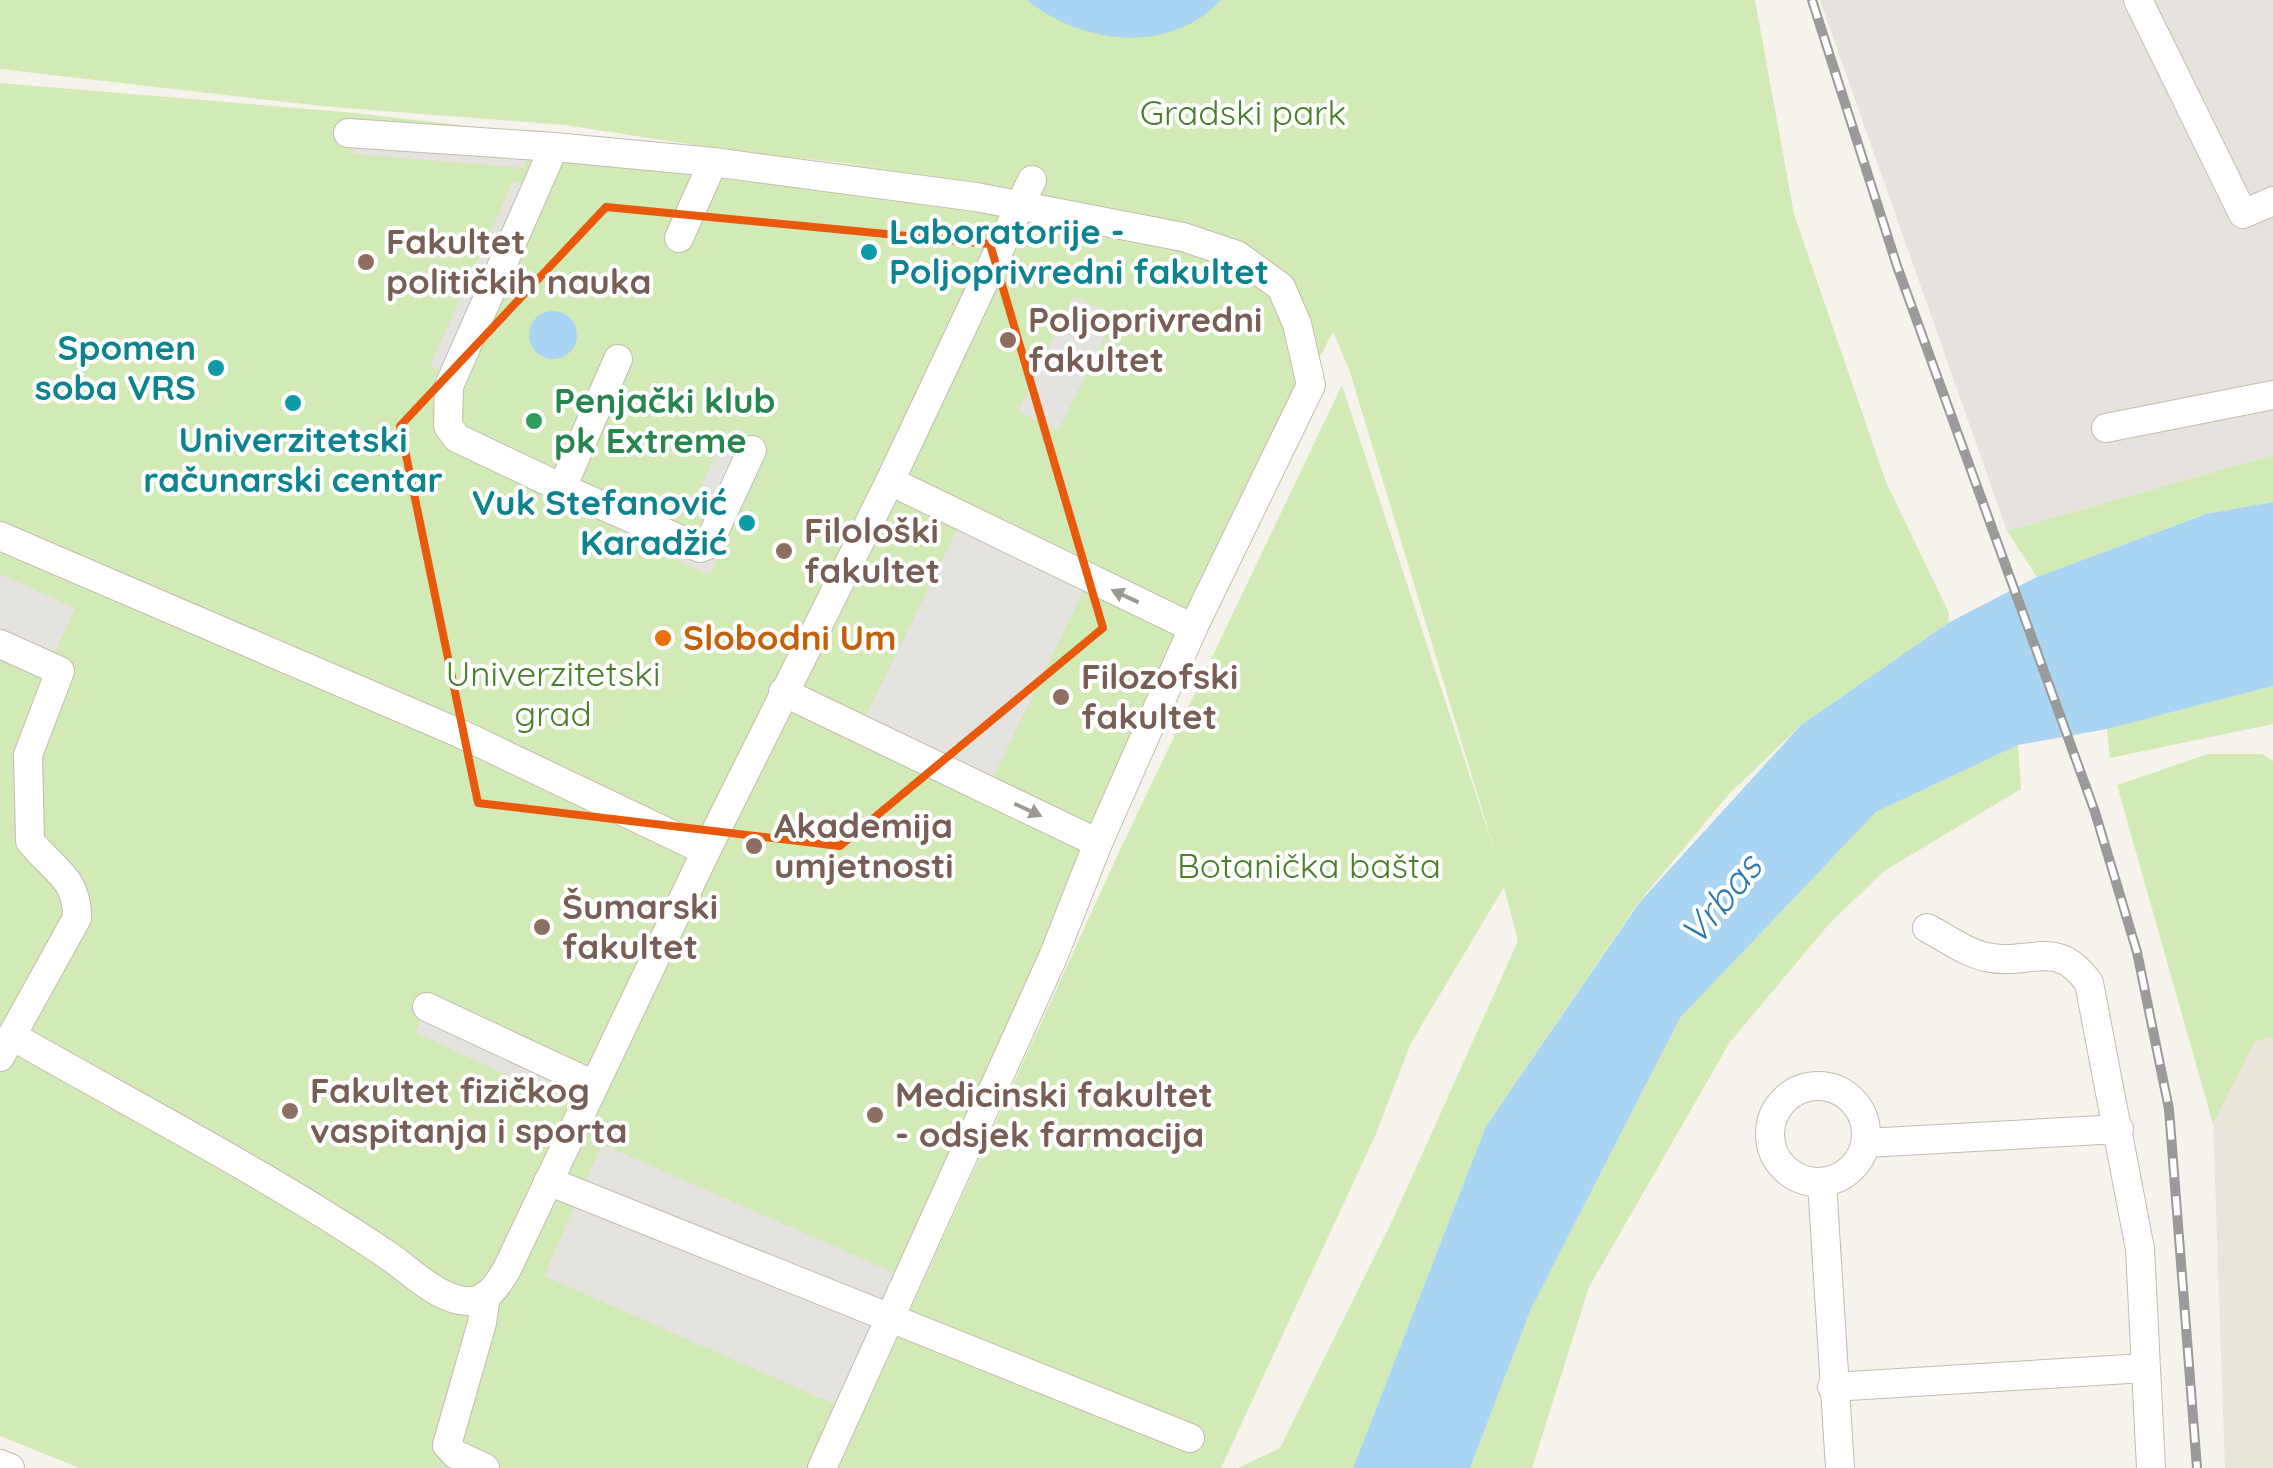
<svg xmlns="http://www.w3.org/2000/svg" width="2273" height="1468" font-family="Quicksand,sans-serif">
<rect width="100%" height="100%" fill="#f6f3ec"/>
<path fill="#eae5da" d="M2273,1037V1468H2225L2213,1124L2255,1041Z"/>
<path fill="#e6e2dd" d="M1820,0H2273V455L2007,531Z"/>
<g fill="#d2eab5">
<path d="M0,0H1755L1794,214L1886,482L1949,613L1948,623L1801,725L1729,794L1638,903L1486,1126L1353,1468H1238L1280,1448L1393,1219L1518,941L1504,887L1411,1043L1375,1136L1221,1468H838L1119,852L1342,385L1496,856L1350,372L1333,332L1251,487L812,1468H79L0,1436V83L356,113L680,151L885,167L747,153L565,125L331,107L0,69Z"/>
<path d="M2273,455V502L2206,514L2037,577L2007,531Z"/>
<path d="M2273,686V724L2110,758L2107,729Z"/>
<path d="M2018,745L2021,789L1884,871L1829,924L1730,1042L1589,1287L1532,1468H1470L1531,1309L1680,1018L1876,812Z"/>
<path d="M2208,754H2262L2273,761V1037L2255,1041L2213,1124L2117,785Z"/>
</g>
<g fill="#e5e3e0">
<path d="M356,134L526,147L525,168L353,154Z"/>
<path d="M513,181L530,188L449,374L430,366Z"/>
<path d="M1074,296L1115,316L1058,431L1018,411Z"/>
<path d="M722,440L763,460L710,575L617,534L622,519L678,541L685,526L700,532L713,504L697,496Z"/>
<path d="M959,526L1085,587L987,790L860,728Z"/>
<path d="M0,574L75,608L44,677L0,657Z"/>
<path d="M426,1010L553,1070L543,1092L415,1032Z"/>
<path d="M602,1144L899,1275L841,1407L544,1276Z"/>
</g>
<g fill="#a9d4f2">
<path d="M1027,0H1221C1169,56 1081,44 1027,0Z"/>
<circle cx="553" cy="335" r="24"/>
<path d="M2273,502V686L2107,729L2018,745L1876,812L1680,1018L1531,1309L1470,1468H1353L1486,1126L1639,903L1801,725L1948,623L2037,577L2206,514Z"/>
</g>
<g fill="none" stroke-linecap="round" stroke-linejoin="round">
<defs>
<g id="minor">
<path d="M2138,0L2243,214L2273,201"/>
<path d="M348,133L554,147"/>
<path d="M679,238L713,162L976,197L1183,237L1237,255L1281,287L1297,324L1311,385L1193,628L1098,843L1053,957L822,1468"/>
<path d="M618,359L562,488L457,438L448,426L449,386L554,147L713,162"/>
<path d="M2106,428L2273,395"/>
<path d="M890,481L1193,628"/>
<path d="M562,488L700,548L708,545L752,450"/>
<path d="M0,536L459,733L706,851L890,481L1032,180"/>
<path d="M0,644L60,671L28,755L30,841C52,869 78,878 77,918L0,1057"/>
<path d="M783,692L1098,843"/>
<path d="M1927,928C1945,937 1966,953 1986,957C2030,967 2056,936 2089,983L2140,1249L2151,1468"/>
<path d="M427,1007L594,1085"/>
<path d="M14,1037C138,1108 268,1175 386,1254C410,1270 442,1304 473,1301C490,1299 498,1283 506,1271L706,851"/>
<circle cx="1818" cy="1134" r="48"/>
<path d="M1866,1143L2119,1129"/>
<path d="M548,1181L1190,1438"/>
<path d="M1822,1183L1840,1468"/>
<path d="M1832,1387L2145,1368"/>
<path d="M0,1464L10,1468"/>
<path d="M485,1468L455,1454L447,1445L482,1323L486,1295"/>
</g>
</defs>
<use href="#minor" stroke="#c2bbae" stroke-width="30"/>
<use href="#minor" stroke="#fff" stroke-width="28"/>
<defs>
<path id="rail" d="M1812,0L1897,266L2095,812L2137,952L2169,1109L2197,1468"/>
</defs>
<use href="#rail" stroke="#9a9a9a" stroke-width="10"/>
<use href="#rail" stroke="#fff" stroke-width="6" stroke-dasharray="19" stroke-linecap="butt"/>
</g>
<defs><path id="oneway-solid" d="M-6-.8H1V-3.2L6.5 0L1 3.2V.8H-6Z" transform="scale(2.5)"/></defs>
<g fill="#9c9892">
<use href="#oneway-solid" transform="translate(1125 596) rotate(-155)"/>
<use href="#oneway-solid" transform="translate(1028 810) rotate(25)"/>
</g>
<path fill="none" stroke="#e8590c" stroke-width="8" stroke-linejoin="round" d="M606,207L990,244L1103,628L840,846L478,803L400,426Z"/>
<g fill="#0f9aa8" stroke="#fff" stroke-width="4">
<circle cx="869" cy="252" r="10"/>
<circle cx="216" cy="368" r="10"/>
<circle cx="293" cy="403" r="10"/>
<circle cx="747" cy="523" r="10"/>
</g>
<g fill="#8d6e63" stroke="#fff" stroke-width="4">
<circle cx="366" cy="262" r="10"/>
<circle cx="1008" cy="340" r="10"/>
<circle cx="784" cy="551" r="10"/>
<circle cx="1061" cy="697" r="10"/>
<circle cx="754" cy="846" r="10"/>
<circle cx="542" cy="927" r="10"/>
<circle cx="290" cy="1111" r="10"/>
<circle cx="875" cy="1115" r="10"/>
</g>
<circle fill="#2e9e5b" stroke="#fff" stroke-width="4" cx="534" cy="421" r="10"/>
<circle fill="#e8710a" stroke="#fff" stroke-width="4" cx="663" cy="638" r="10"/>
<g text-anchor="middle" stroke-width="8" stroke-linejoin="round" paint-order="stroke">
<g font-size="35" fill="#4a7f2a" stroke="#fff">
<text x="1243" y="125">Gradski park</text>
<text x="553" y="686">Univerzitetski<tspan x="553" dy="40">grad</tspan></text>
<text x="1309" y="878">Botanička bašta</text>
</g>
<g font-size="35" font-weight="bold" fill="#0d838f" stroke="#fff" text-anchor="end">
<text x="889" y="244" text-anchor="start">Laboratorije -<tspan x="889" dy="40">Poljoprivredni fakultet</tspan></text>
<text x="196" y="360">Spomen<tspan x="196" dy="40">soba VRS</tspan></text>
<text x="293" y="452" text-anchor="middle">Univerzitetski<tspan x="293" dy="40">računarski centar</tspan></text>
<text x="727" y="515">Vuk Stefanović<tspan x="727" dy="40">Karadžić</tspan></text>
</g>
<g font-size="35" font-weight="bold" fill="#785e54" stroke="#fff" text-anchor="start">
<text x="386" y="254">Fakultet<tspan x="386" dy="40">političkih nauka</tspan></text>
<text x="1028" y="332">Poljoprivredni<tspan x="1028" dy="40">fakultet</tspan></text>
<text x="804" y="543">Filološki<tspan x="804" dy="40">fakultet</tspan></text>
<text x="1081" y="689">Filozofski<tspan x="1081" dy="40">fakultet</tspan></text>
<text x="774" y="838">Akademija<tspan x="774" dy="40">umjetnosti</tspan></text>
<text x="562" y="919">Šumarski<tspan x="562" dy="40">fakultet</tspan></text>
<text x="310" y="1103">Fakultet fizičkog<tspan x="310" dy="40">vaspitanja i sporta</tspan></text>
<text x="895" y="1107">Medicinski fakultet<tspan x="895" dy="40">- odsjek farmacija</tspan></text>
</g>
<g font-size="35" font-weight="bold" fill="#27864d" stroke="#fff" text-anchor="start">
<text x="554" y="413">Penjački klub<tspan x="554" dy="40">pk Extreme</tspan></text>
</g>
<g font-size="35" font-weight="bold" fill="#c56008" stroke="#fff" text-anchor="start">
<text x="683" y="650">Slobodni Um</text>
</g>
<g font-size="38" font-style="italic" fill="#2e7ab2" stroke="#fff">
<text transform="translate(1721 900) rotate(-51)" y="13">Vrbas</text>
</g>
</g>
</svg>
